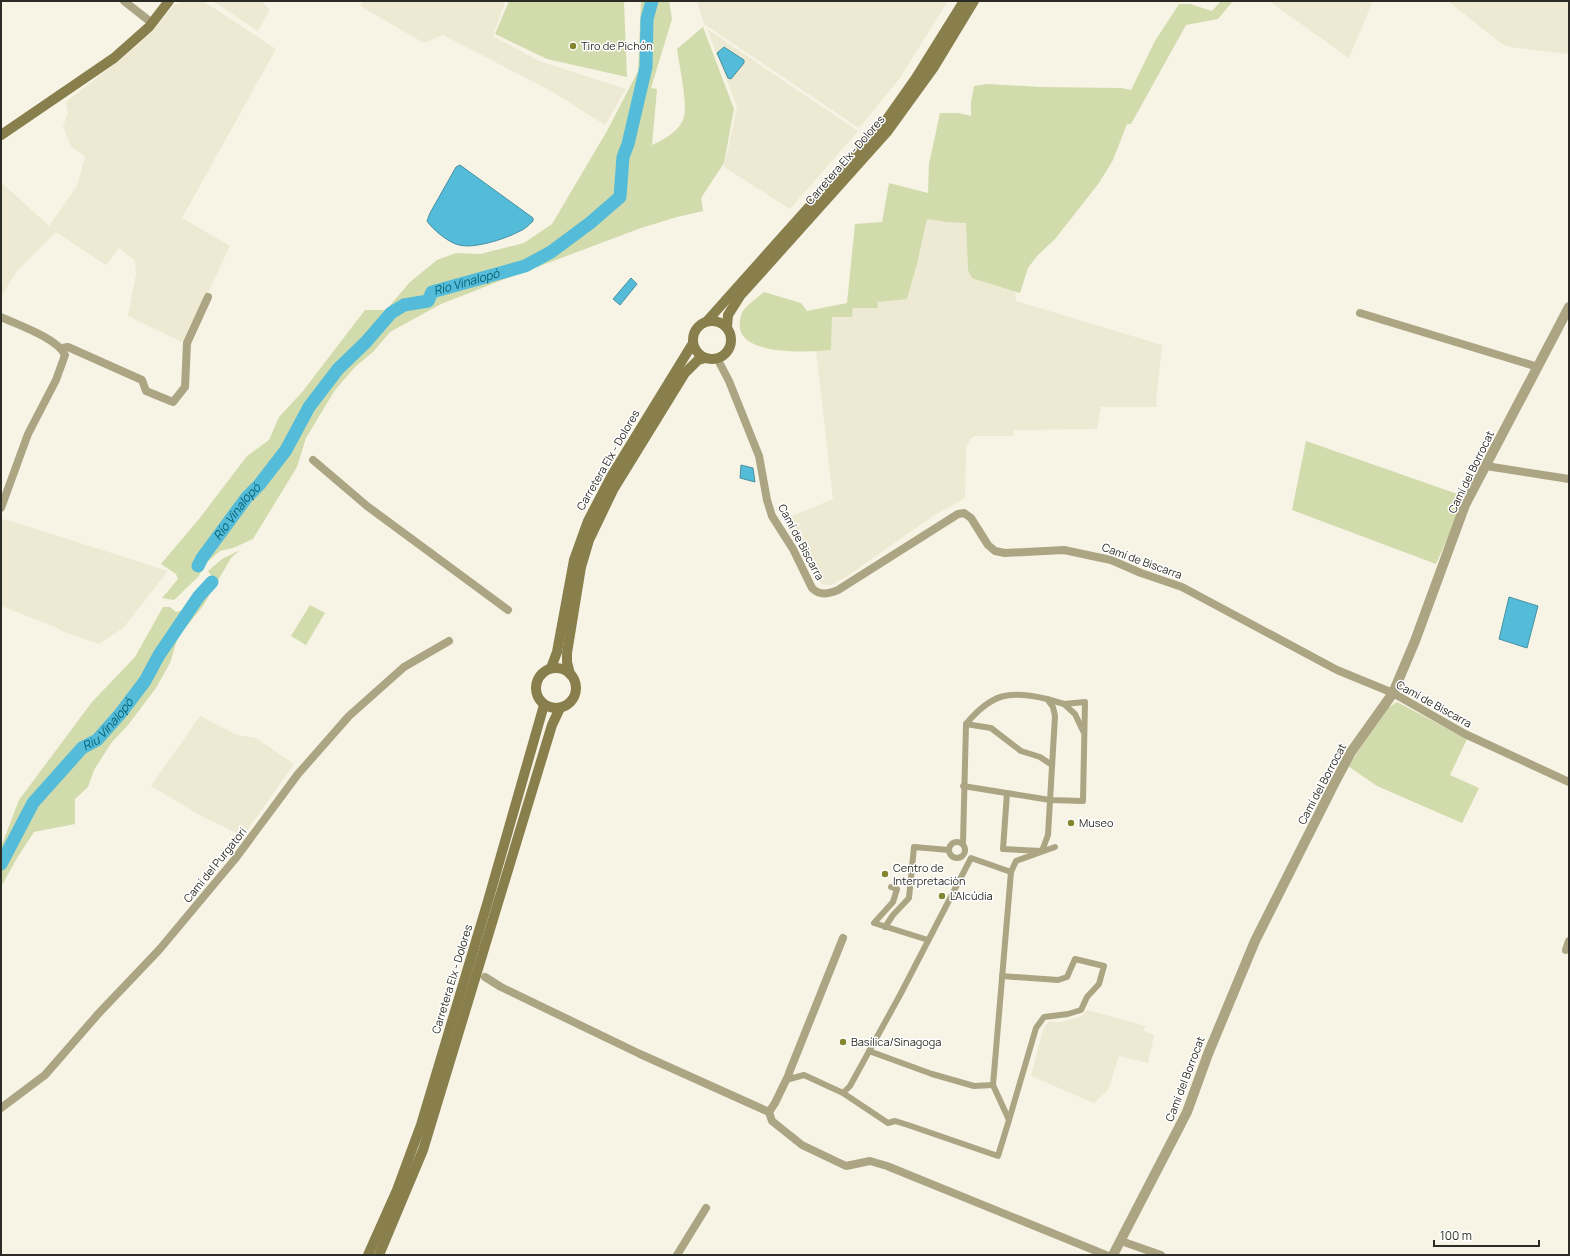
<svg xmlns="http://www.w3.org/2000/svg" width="1570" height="1256" font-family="Manrope,sans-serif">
<rect width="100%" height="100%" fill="#f7f4e6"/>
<g fill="#ede9d3">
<path d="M183,1H203L276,49L182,218L230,246L184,343L128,316L136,274L135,261L119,248L106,265L56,232L16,272L1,297V182L49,226L77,186L85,157L71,146L63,126L68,113L66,102L125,56L152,32L174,5Z"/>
<path d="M213,1H261L270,10L258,31Z"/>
<path d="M364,1H504L505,2L493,36L539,61L626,89L605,125L551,91L443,35L424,43L360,6Z"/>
<path d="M697,1H948L900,78L859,128L704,24Z"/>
<path d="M1269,1H1373L1349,58Z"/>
<path d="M1448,1H1569V54L1510,47L1502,44Z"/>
<path d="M707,29L858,131L790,209L724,167L737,107Z"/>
<path d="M927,219L946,222H966L968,270L1015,292L1016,301L1162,345L1156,403L1157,407H1101L1097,429L1014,430L1013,436H974L970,440L966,448L965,498L933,516L846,577L831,585L821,584L808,566L784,519L833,499L816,351L831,350L832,317H852L853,308H877V302L917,264Z"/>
<path d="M2,519L11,521L168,571L123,628L99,644L64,632L53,626L1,606Z"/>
<path d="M200,716L237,735L256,738L294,764L243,836L203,817L151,786Z"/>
<path d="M1087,1010L1146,1026L1143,1031L1154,1035L1148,1063L1119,1056L1108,1090L1094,1103L1031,1076L1043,1030L1048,1022H1062L1082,1016Z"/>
</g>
<g fill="#d2dbab">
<path d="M509,1H624L627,77L547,59L495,34Z"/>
<path d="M641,1H669L672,19L651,88L657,89L652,145C663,140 678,132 683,120C689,108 679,64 677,49L703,27L734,109L724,163L701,198L703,211L677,217L641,228L500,281L441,304L390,332L374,351L355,367L335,390L306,438L297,467L253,539L233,548L220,551L204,565L199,576L174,600L162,598L178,579L176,574L161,564L199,519L247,456L269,440L279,417L303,391L365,310H386L410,282L437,260L456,253L480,254L524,243L552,224L607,131L638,71Z"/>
<path d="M1221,1H1233L1218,19L1186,25L1131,124H1127L1113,160L1099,183L1055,239L1037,256L1028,268L1020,293L972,278L968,270L966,223L946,222L927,219L917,264L907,299L877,302L878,308H853L852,317H832L831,350C810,352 746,356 740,329C739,324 740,316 743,311C748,304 757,298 764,292L801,303L807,311L847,303L855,224L882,222L889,183L928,193L929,164L940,113H959L971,116V102L974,86L987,84L1041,87L1121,88L1131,90L1155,41L1179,4H1190L1212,11Z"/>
<path d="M1306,441L1466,497L1436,564L1292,510Z"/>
<path d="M240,550L231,558L203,606L178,637L170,663L156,688L128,725L112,742L94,770L88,787L75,799V824L34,832L17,858L1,887V847L19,800L92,702L135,657L163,607H170L176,612L183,610L213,578L208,571L222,559Z"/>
<path d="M310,605L325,613L306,645L291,636Z"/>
<path d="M1397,702L1467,739L1450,775L1479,788L1462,823L1377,786L1348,766L1388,708Z"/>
</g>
<g fill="#54bcd8" stroke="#4890a2">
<path d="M724,47L744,60V63L731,79L728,78L717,53Z"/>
<path d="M460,165L533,218V221C529,225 524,230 518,232C505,239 474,249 459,245C449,243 432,229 427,221L430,213L456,167Z"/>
<path d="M631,278L637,284L620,305L613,299Z"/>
<path d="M741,465L753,468L755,482L740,478Z"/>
<path d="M1509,597L1538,606L1527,648L1499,639Z"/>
</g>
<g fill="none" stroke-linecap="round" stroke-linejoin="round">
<g stroke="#54bcd8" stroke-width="13">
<path id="s1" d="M198,566L202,558L247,497L259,485L286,450L309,407L338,369L366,342L391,313L404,305L428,301L432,292L525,266L551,252L590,223L620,197L623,157L628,144L646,67L647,19L652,1"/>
<path id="s2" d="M1,864L33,803L82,748L97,740L120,714L145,681L159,655L199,596L212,582"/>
</g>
<g stroke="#aca584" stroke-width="6">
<path d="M1064,704L1075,714L1083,731"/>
<path d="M966,724L991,728L1021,751L1040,757L1052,765"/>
<path d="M963,786L1050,800L1083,801L1085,702L1064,704L1047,699"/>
<circle cx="957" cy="850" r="8"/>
<path d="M963,843L966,724C992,693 1009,690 1047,699L1053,707L1055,716L1048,835L1042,851L1003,849L1007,793"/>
<path d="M891,887L897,889L893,902L874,923L928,940"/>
<path d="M885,927L893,915L909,898L914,847L949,850"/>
<path d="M1002,976L1058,980L1067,977L1075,959L1104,966L1099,984L1087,997L1081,1010L1068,1014L1044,1017L1036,1028L1009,1120"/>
<path d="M869,1051L932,1074L974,1086L993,1085L1011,872"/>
<path d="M786,1080L804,1075L843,1093L850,1086L900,995L971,858L1011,872L1016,861L1055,847"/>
<path d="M843,1093L888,1123L895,1121L908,1125L998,1156L1009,1120L993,1085"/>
</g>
<g stroke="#aca584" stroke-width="8">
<path d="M124,1L152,23"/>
<path d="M1360,313L1538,367"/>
<path d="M1,317C18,325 57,338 65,355L56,380L28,434L1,508"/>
<path d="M62,348L68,347L142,380L146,391L173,402L185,387L187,343L208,297"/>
<path d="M717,358L729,381L759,456L767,500L772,516L793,549L812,588C820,596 828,594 838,590L958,514L964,513L971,518L988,545L995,551L1005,553L1064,550L1111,560L1141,573L1182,587L1337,670L1393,693L1465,734L1569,782"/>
<path d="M313,460L367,506L508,610"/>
<path d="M1486,466L1569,479"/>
<path d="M1566,950L1569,941"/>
<path d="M485,977L501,987L640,1054L769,1112L775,1103L789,1074"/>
<path d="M789,1073L843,938"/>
<path d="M1,1108L45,1075L99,1013L159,950L235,859L298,774L349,716L404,667L449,641"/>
<path d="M769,1112L772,1121L802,1145L846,1166L870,1161L887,1166L1106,1255"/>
<path d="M1121,1241L1161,1255"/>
<path d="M677,1255L706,1208"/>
</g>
<path stroke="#aca584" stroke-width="10" d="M1113,1255L1187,1112L1208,1054L1255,941L1334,784L1351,752L1393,693L1415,641L1465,505L1569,307"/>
<g stroke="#897f4d" stroke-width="10">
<path d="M1,135L114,58L149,27L169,1"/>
<path d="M708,320L885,122L916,78L964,1"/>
<circle cx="712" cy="340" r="19"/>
<path d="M727,327L728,315L740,296L887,132L934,67L974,1"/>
<circle cx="556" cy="688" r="20"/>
<path d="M551,668L557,652L574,560L588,521L612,475L693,343"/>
<path d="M570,674L567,662V653L581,567L589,540L613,490L685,373L698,360L706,358"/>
<path d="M368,1255L397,1190L421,1125L488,901L544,705"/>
<path d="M379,1255L423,1150L552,725L560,708"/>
</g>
</g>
<g fill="#84852e" stroke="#fff" stroke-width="1.5">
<circle cx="573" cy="46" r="4"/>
<circle cx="1071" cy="823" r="4"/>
<circle cx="885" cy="874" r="4"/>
<circle cx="942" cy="896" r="4"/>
<circle cx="843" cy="1042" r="4"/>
</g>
<g text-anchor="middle" stroke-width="3" stroke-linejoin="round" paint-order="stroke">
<g font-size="11" fill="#2b2a25" stroke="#fff" text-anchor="start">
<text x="581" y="50">Tiro de Pichón</text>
<text x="1079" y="827">Museo</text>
<text x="893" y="872">Centro de<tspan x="893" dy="13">Interpretaciòn</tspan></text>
<text x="950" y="900">L'Alcúdia</text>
<text x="851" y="1046">Basílica/Sinagoga</text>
</g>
<g font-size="11" fill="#2b2a25" stroke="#fff">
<text transform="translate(845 160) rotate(-49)" y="4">Carretera Elx - Dolores</text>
<text transform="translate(608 460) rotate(-60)" y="4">Carretera Elx - Dolores</text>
<text transform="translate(1471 472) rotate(-64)" y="4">Camí del Borrocat</text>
<text transform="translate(801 542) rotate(62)" y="4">Camí de Biscarra</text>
<text transform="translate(1142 561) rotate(20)" y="4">Camí de Biscarra</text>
<text transform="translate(1434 704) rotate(29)" y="4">Camí de Biscarra</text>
<text transform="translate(1322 784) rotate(-62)" y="4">Camí del Borrocat</text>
<text transform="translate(215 865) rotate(-51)" y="4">Camí del Purgatori</text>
<text transform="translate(452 979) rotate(-73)" y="4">Carretera Elx - Dolores</text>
<text transform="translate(1185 1079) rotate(-69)" y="4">Camí del Borrocat</text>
</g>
<g font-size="12" font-style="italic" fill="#035f72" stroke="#fff">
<text dy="4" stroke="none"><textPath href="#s1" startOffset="405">Río Vinalopó</textPath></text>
<text dy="4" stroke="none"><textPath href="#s1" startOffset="67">Río Vinalopó</textPath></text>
<text dy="4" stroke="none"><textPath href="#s2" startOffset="178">Riu Vinalopó</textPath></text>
</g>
</g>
<rect width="1570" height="1256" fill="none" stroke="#2b2a25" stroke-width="4"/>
<path d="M1434 1240v6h105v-6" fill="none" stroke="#2b2a25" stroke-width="2"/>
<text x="1440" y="1240" font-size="12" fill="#2b2a25" stroke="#ffffff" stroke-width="3" paint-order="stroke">100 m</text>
</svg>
